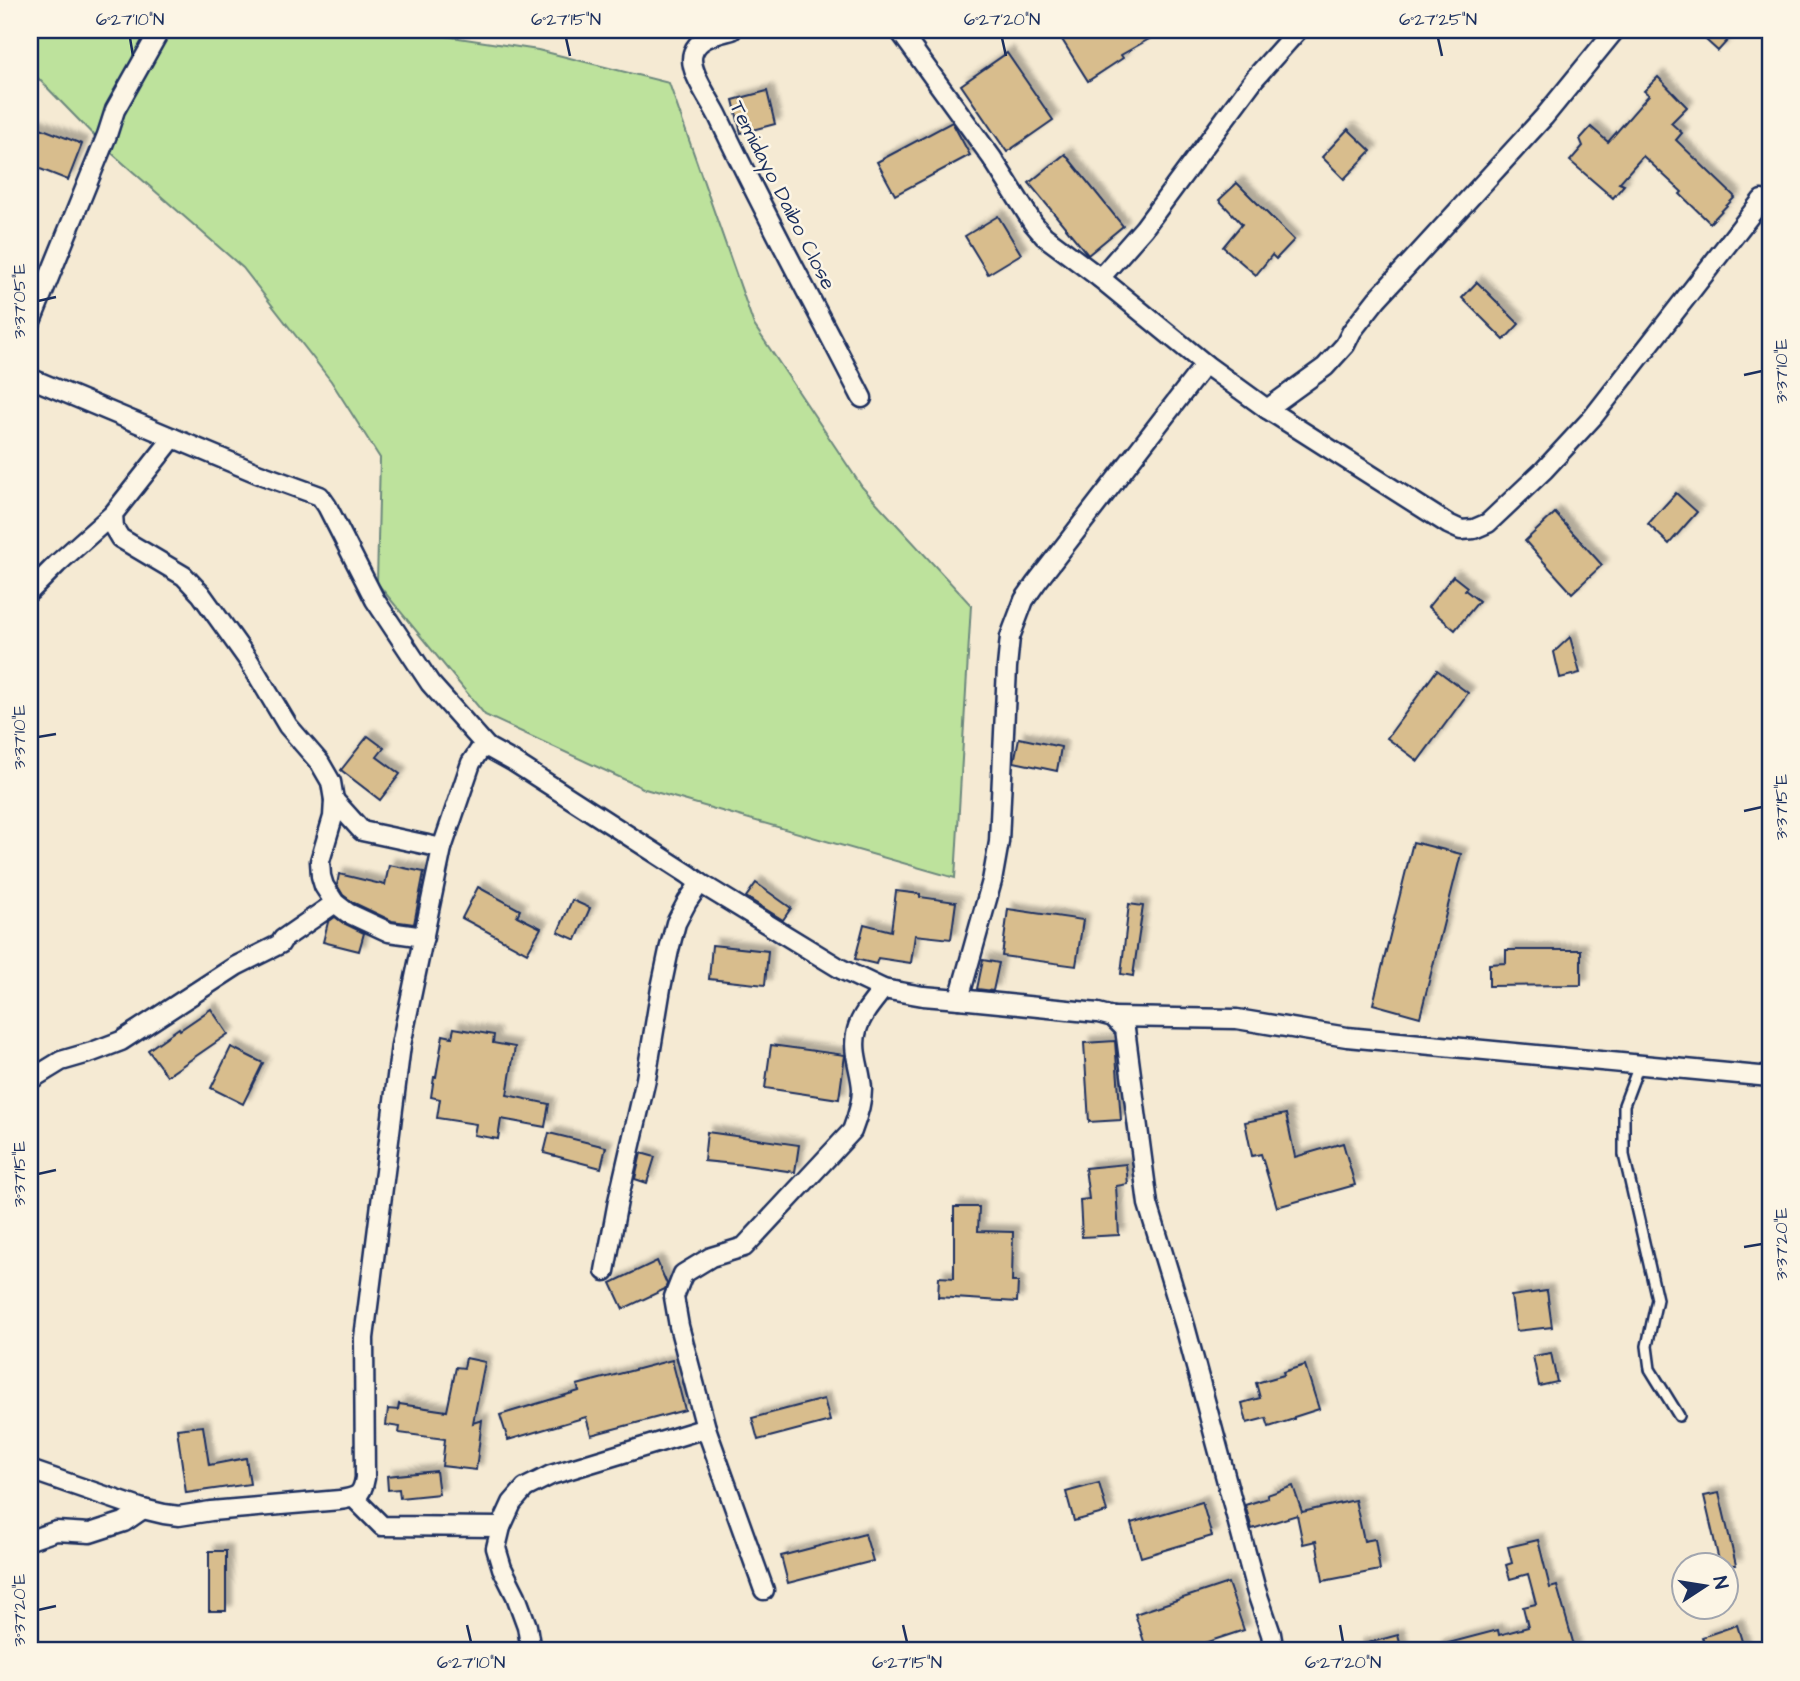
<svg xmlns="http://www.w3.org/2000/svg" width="1800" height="1681" font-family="'Architects Daughter',sans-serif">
<defs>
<filter id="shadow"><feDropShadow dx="6" dy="-6" stdDeviation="2" flood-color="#0004"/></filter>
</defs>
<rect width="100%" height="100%" fill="#f5ead3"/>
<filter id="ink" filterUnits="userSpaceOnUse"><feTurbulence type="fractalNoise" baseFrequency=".0143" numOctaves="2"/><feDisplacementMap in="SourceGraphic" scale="14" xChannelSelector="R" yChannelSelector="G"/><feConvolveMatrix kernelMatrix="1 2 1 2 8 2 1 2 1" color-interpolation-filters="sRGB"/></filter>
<g filter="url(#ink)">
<path fill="#bde29c" stroke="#6c887d" stroke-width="2" d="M30,30H406L538,50L669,83L754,325L862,487L971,605L955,878L645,789L485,715L377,583L380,458L331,381L243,268L107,149L30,70Z"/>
<g fill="#d8bd8d" stroke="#1b2f5e" stroke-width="2" filter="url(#shadow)">
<path d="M1056,30H1165L1121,55L1123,58L1088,81Z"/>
<path d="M1695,30H1737L1718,51Z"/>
<path d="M1007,53L1053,120L1007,152L961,85Z"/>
<path d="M1658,77L1687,107L1671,123L1682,133L1676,140L1735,197L1710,223L1680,194L1682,192L1643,156L1619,183L1624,185L1613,198L1570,161L1583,146L1580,139L1591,127L1608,142L1649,95L1644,91Z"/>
<path d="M767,91L775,124L741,133L733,100Z"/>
<path d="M952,122L970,155L895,195L877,162Z"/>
<path d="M30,124L82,144L68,180L30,165Z"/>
<path d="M1348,129L1371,151L1344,179L1322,157Z"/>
<path d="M1065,154L1123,226L1088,255L1029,183Z"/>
<path d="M1237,183L1294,240L1276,259L1272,255L1256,275L1223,247L1242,224L1219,200Z"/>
<path d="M998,216L1021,254L988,274L965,236Z"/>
<path d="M1477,282L1519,324L1504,340L1462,298Z"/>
<path d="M1676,493L1697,512L1669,544L1648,524Z"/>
<path d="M1555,513L1602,565L1572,593L1525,541Z"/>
<path d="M1453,576L1467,587L1465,590L1479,601L1455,630L1428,607Z"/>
<path d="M1570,637L1580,673L1560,678L1554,652Z"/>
<path d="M1437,670L1468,693L1418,761L1387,738Z"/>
<path d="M368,736L384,748L377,757L400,774L380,800L341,770Z"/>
<path d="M1019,738L1061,747L1057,771L1014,762Z"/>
<path d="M1413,842L1461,854L1420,1017L1373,1004Z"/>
<path d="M389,865L424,872L414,924L392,921L354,903L343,895L337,885L339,874L385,885Z"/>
<path d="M756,883L791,908L783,920L746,897Z"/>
<path d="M478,887L520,910L517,916L541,928L527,953L462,918Z"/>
<path d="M896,891L920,894V897L956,902L951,939L915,935L911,963L878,958L876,964L855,959L864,924L891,931Z"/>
<path d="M572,900L590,908L576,940L558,932Z"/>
<path d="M1129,904L1143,906L1133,976L1121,974Z"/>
<path d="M1008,909L1083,920L1076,966L1002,956Z"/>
<path d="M335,917L343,923L364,933L359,951L323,942L328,922Z"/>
<path d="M712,945L768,951L765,985L709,979Z"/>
<path d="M1506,950H1581V985L1489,986V964L1506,963Z"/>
<path d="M983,960L999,963L993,991L977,989Z"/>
<path d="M211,1009L228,1034L167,1076L148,1050L179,1028L180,1030Z"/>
<path d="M454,1028L494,1035L493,1043L515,1047L507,1095L549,1104L545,1127L501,1119L498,1139L474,1135L476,1124L437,1118L440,1099L431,1097L434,1077H436L443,1035L452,1037Z"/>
<path d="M1115,1041L1121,1120L1089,1122L1084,1043Z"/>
<path d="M771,1045L845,1055L839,1099L765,1088Z"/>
<path d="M231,1047L263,1063L243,1104L211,1088Z"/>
<path d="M1286,1114L1295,1157L1343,1143L1355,1185L1277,1207L1261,1154L1252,1156L1245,1122Z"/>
<path d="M707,1132L799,1145L795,1172L745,1165L704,1161Z"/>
<path d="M549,1133L606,1147L601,1168L544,1153Z"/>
<path d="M641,1153L655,1157L647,1183L635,1179Z"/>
<path d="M1126,1164L1128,1184L1116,1186L1119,1235L1082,1237L1080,1200L1089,1199L1085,1168Z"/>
<path d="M954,1207H979L978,1231L1013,1232L1012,1282H1018L1017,1302L938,1297L939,1277L954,1278Z"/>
<path d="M657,1261L667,1284L665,1289L623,1309L611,1283Z"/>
<path d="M1547,1291L1552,1327L1516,1331L1511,1296Z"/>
<path d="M1551,1353L1557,1382L1539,1386L1533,1356Z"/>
<path d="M466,1358L485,1362L473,1423L482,1420L476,1470L442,1466L445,1439L399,1433L400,1427L386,1425L388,1409L398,1410L399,1404L447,1411L456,1367L464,1368Z"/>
<path d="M672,1360L685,1410L591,1435L586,1417L508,1440L500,1415L579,1391L577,1385Z"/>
<path d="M1305,1365L1319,1409L1294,1417V1419L1269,1427L1266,1418L1247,1423L1242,1403L1260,1398L1256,1383L1284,1375L1283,1372Z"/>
<path d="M824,1399L830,1421L758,1440L752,1418Z"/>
<path d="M203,1426L209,1465L246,1458L250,1484L186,1493L177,1429Z"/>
<path d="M436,1471L439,1494L400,1498L399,1489L388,1490L387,1476Z"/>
<path d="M1099,1483L1107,1512L1074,1521L1066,1492Z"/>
<path d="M1293,1486L1302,1512L1355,1500L1364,1541L1375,1539L1380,1570L1323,1581L1316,1541L1303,1544L1297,1515L1252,1529L1245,1505L1268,1498L1267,1495Z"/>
<path d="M1719,1493L1736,1565H1720L1704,1496Z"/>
<path d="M1202,1502L1212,1536L1141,1557L1131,1523Z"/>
<path d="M865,1534L873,1561L788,1583L781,1556Z"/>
<path d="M1538,1540L1550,1588L1557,1586L1575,1649L1566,1651H1534L1531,1643L1503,1651H1437V1646L1498,1630L1499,1635L1528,1627L1523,1607L1536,1604L1528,1574L1510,1579L1506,1565L1512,1563L1508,1547Z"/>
<rect x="209" y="1551" width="17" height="60"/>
<path d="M1228,1583L1244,1630L1180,1651H1147L1135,1614Z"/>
<path d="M1737,1625L1745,1651H1707L1702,1637Z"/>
<path d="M1398,1635L1402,1651H1358L1357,1646Z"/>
</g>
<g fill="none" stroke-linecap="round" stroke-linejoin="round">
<defs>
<path id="service" d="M1639,1065L1624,1105V1155L1657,1299L1647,1346L1650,1369L1679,1416"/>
<g id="minor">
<path d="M732,30C718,34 698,37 693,53C687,70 711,101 718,116C763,212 814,304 862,398"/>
<path d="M1100,278L1144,228L1255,78L1298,30"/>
<path d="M30,324L107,135L115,110L160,30"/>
<path d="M1205,364L1267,409L1448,524L1461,530L1474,529L1488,523L1544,470L1593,417L1762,200"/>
<path d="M30,378L257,473L320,496L327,506L375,600L430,683L487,747L514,762L688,874L700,883L841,969L883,989L923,996L959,999L992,881L999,842L1007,667L1010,637L1024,600L1036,583L1205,364L1100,278L1044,236L1033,223L992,158L899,30"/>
<path d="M1267,409L1325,367L1345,345L1352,331L1377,299L1544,117L1615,30"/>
<path d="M173,438L113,514L114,528L120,538L184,576L201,594L249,661L288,726L320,763L331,782L334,800L333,817L320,861L321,876L324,886L335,903L348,913L389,932L424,937"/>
<path d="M30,591L57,564L113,514"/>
<path d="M334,800L362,831L442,848"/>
<path d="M959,999L1098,1013L1113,1017L1125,1029L1148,1204L1185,1326L1256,1590L1271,1634L1274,1651"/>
<path d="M1113,1017L1237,1019L1347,1037L1770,1077"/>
<path d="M30,1080L61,1061L92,1052L121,1041L236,966L280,944L283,939L335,903"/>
<path d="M605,1271L618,1201L646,1079L661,988L669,950L676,923L687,902L700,883"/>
<path d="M30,1470L143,1509L164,1514L179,1516L211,1511L340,1500C357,1497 362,1496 365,1478L364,1338L401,1045L442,848L471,763L479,751L487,747"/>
<path d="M354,1498L382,1526L501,1527"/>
<path d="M30,1540L56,1531L90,1533L124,1522L143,1509"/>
<path d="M764,1590L706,1428L679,1326L674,1297L683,1274L711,1257L744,1247L852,1131C857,1118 862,1104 862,1089C861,1069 851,1051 857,1030C861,1015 873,1002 883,989"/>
<path d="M531,1651L527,1626L516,1596L502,1568L496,1548L501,1527L512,1503L525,1488L551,1475L706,1428"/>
</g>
</defs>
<use href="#service" stroke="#1b2f5e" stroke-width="14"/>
<use href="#minor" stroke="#1b2f5e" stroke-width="23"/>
<use href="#service" stroke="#fcf5e5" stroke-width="9"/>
<use href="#minor" stroke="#fcf5e5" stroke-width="18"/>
</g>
</g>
<path fill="none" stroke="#1b2f5e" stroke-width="2.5" d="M130,38L133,56M566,38L570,56M1002,38L1006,56M1438,38L1442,56M38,301L56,297M1744,375L1762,371M38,737L56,734M1744,811L1762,807M38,1174L56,1170M1744,1247L1762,1244M38,1610L56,1606M467,1625L471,1642M903,1625L907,1642M1340,1625L1343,1642"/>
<g text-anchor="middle" stroke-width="5" stroke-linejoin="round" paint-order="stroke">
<g font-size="21" fill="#1b2f5e" stroke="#fcf5e5">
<text transform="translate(783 195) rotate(63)" y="7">Temidayo Daibo Close</text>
</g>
</g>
<rect width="1800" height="1681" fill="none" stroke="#fcf5e5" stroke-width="77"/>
<g transform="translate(1705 1586) rotate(78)"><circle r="33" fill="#fcf5e5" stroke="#a2a6af" stroke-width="2"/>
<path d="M0-5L12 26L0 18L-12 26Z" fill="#1b2f5e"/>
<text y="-10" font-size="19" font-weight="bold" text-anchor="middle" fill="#1b2f5e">N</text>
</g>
<rect x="38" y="38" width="1724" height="1604" fill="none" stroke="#1b2f5e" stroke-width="2.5"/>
<g font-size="18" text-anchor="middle" fill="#1b2f5e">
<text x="130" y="25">6°27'10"N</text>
<text x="566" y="25">6°27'15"N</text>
<text x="1002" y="25">6°27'20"N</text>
<text x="1438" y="25">6°27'25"N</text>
<text transform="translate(19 301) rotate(-90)" y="6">3°37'05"E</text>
<text transform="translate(1781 371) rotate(-90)" y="6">3°37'10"E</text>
<text transform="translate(19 737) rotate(-90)" y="6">3°37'10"E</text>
<text transform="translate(1781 807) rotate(-90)" y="6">3°37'15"E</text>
<text transform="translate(19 1174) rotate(-90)" y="6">3°37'15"E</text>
<text transform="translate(1781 1244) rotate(-90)" y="6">3°37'20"E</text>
<text transform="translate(19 1610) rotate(-90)" y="6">3°37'20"E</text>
<text x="471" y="1668">6°27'10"N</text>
<text x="907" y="1668">6°27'15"N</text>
<text x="1343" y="1668">6°27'20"N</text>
</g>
</svg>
